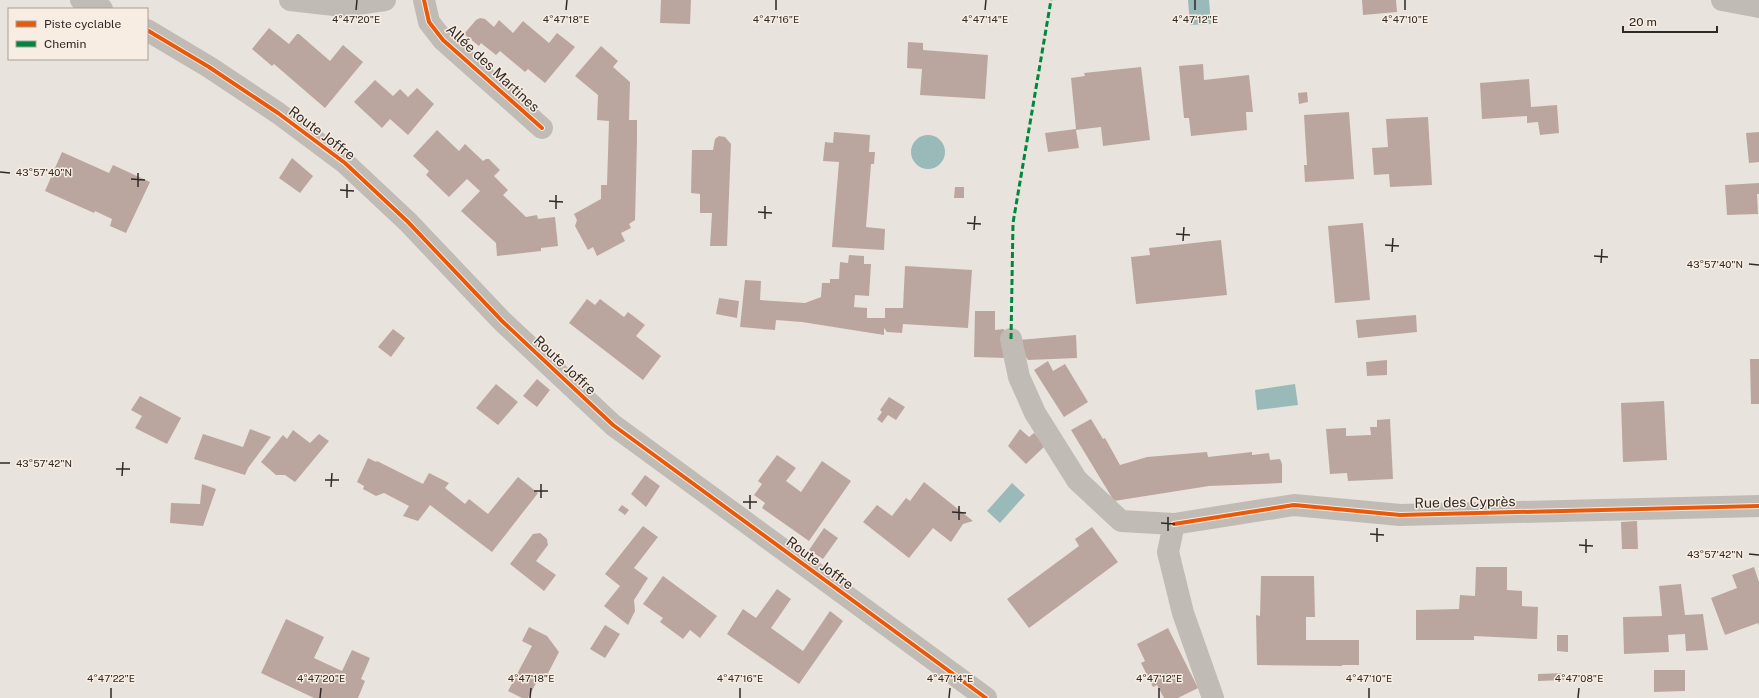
<svg xmlns="http://www.w3.org/2000/svg" width="1759" height="698" font-family="'Public Sans',sans-serif">
<rect width="100%" height="100%" fill="#e9e3dd"/>
<g fill="#9abab9">
<path d="M1188,0H1209L1211,24L1190,25Z"/>
<circle cx="928" cy="152" r="17"/>
<path d="M1295,384L1298,405L1257,410L1255,390Z"/>
<path d="M1012,483L1025,495L1000,523L987,511Z"/>
</g>
<g fill="#bba69f">
<path d="M661,0H691L690,24L660,23Z"/>
<path d="M1362,0H1396L1397,12L1363,15Z"/>
<path d="M480,18L485,19L494,27L499,20L513,33L523,21L549,43L557,33L575,47L545,83L528,69L525,72L500,51L496,55L481,43L479,46L464,34L476,20Z"/>
<path d="M269,28L289,44L297,34H299L330,61L343,45L363,62L325,108L274,64L272,66L252,49Z"/>
<path d="M908,42L923,43V50L988,55L985,99L920,95L922,69L907,68Z"/>
<path d="M601,46L618,61L613,67L630,82L629,120H637V141L635,220L629,224L631,228L621,233L625,241L597,256L593,247L588,250L575,226L577,220L574,214L601,199V185H607L609,121L597,120L598,95L575,76Z"/>
<path d="M1203,64L1204,80L1249,75L1253,112H1246L1247,130L1191,136L1189,118H1184L1179,66Z"/>
<path d="M1141,67L1150,140L1103,146L1101,127L1076,130L1079,148L1048,152L1045,133L1076,129L1071,78L1085,76L1084,73Z"/>
<path d="M1529,79L1531,107L1557,105L1559,133L1540,135L1538,122L1527,123V116L1482,119L1480,83Z"/>
<path d="M375,80L393,96L400,89L408,97L417,88L434,104L408,135L390,119L382,128L354,102Z"/>
<path d="M1307,92L1308,102L1299,104L1298,93Z"/>
<path d="M1349,112L1354,179L1305,182L1304,165H1307L1304,115Z"/>
<path d="M1428,117L1432,185L1390,187L1389,174L1374,175L1372,148L1388,147L1386,119Z"/>
<path d="M437,130L459,151L465,144L483,161L486,159H489L500,170L494,176L508,190L503,195L526,217L537,215L538,219L555,217L558,246L541,248V251L497,256L496,243L461,211L480,191L467,179L449,197L426,175L429,171L413,156Z"/>
<path d="M834,132L870,135L869,152H875L874,164H871L866,227L885,229L884,250L832,247L839,162L823,161L825,142L833,143Z"/>
<path d="M1759,132V162L1749,163L1746,133Z"/>
<path d="M719,136L725,137L731,144L727,246H710L712,213H700V194L691,193L692,150H713L715,139Z"/>
<path d="M62,152L109,173L113,165L150,182L126,233L110,226L112,219L95,211L94,213L45,191Z"/>
<path d="M292,158L313,176L300,193L279,178Z"/>
<path d="M1759,183V194H1757L1758,214L1727,215L1725,185Z"/>
<path d="M955,187H964V198H954Z"/>
<path d="M1363,223L1370,300L1335,303L1328,226Z"/>
<path d="M1221,240L1227,295L1136,304L1131,257L1150,255L1149,248Z"/>
<path d="M849,255L864,256V264H871L869,296L855,295L854,307L867,308V318H885V308H903L905,266L972,270L968,328L903,324L902,333L887,332L884,328V335L802,322L776,320L775,330L740,327L745,280L761,281L760,300L805,303L821,297L822,283H830V279H839L840,262L848,263Z"/>
<path d="M719,298L739,301L737,318L716,314Z"/>
<path d="M587,299L595,305L600,299L624,317L628,312L645,325L636,336L661,356L643,380L569,323Z"/>
<path d="M975,311H995V330L1004,329L1006,358L974,357Z"/>
<path d="M1416,315L1417,332L1358,338L1356,320Z"/>
<path d="M393,329L405,338L391,357L378,347Z"/>
<path d="M1076,335L1077,358L1028,360L1019,345V340Z"/>
<path d="M1750,359H1759V404H1751Z"/>
<path d="M1387,360V375L1367,376L1366,362Z"/>
<path d="M1048,361L1053,371L1065,364L1088,402L1064,417L1034,370Z"/>
<path d="M537,379L550,390L537,407L523,396Z"/>
<path d="M496,384L518,402L498,425L476,408Z"/>
<path d="M140,396L181,418L167,444L135,428L142,416L131,410Z"/>
<path d="M889,397L905,407L896,420L888,415L882,423L877,419L882,412L880,410Z"/>
<path d="M1664,401L1667,460L1623,462L1621,403Z"/>
<path d="M1091,419L1103,439L1105,438L1120,465L1147,457L1207,452L1208,457L1252,452V455L1269,453L1270,460L1280,459L1282,464V483L1209,486L1114,501L1071,430Z"/>
<path d="M1390,419L1393,479L1348,481L1347,473L1330,474L1326,429L1346,428V436L1371,435L1370,427H1377V420Z"/>
<path d="M250,429L271,437L248,468L245,475L194,459L203,434L243,447Z"/>
<path d="M1020,429L1029,437L1034,433L1046,445L1026,464L1008,446Z"/>
<path d="M293,430L310,443L319,434L329,441L295,482L285,475H276L261,462L283,435L287,439Z"/>
<path d="M777,455L796,468L786,481L801,492L822,461L851,481L809,541L762,508L765,503L754,495L762,484L758,481Z"/>
<path d="M368,458L376,462L377,461L423,484L429,473L449,483L445,488L465,504L469,499L488,514L518,477L538,493L492,552L430,505L418,521L403,516L409,506L384,493L376,496L363,489L364,486L357,482Z"/>
<path d="M645,475L660,486L646,507L631,494Z"/>
<path d="M924,482L973,521L963,524L951,542L933,528L909,558L863,522L877,505L892,516L906,498L910,501Z"/>
<path d="M202,484L216,489L203,526L170,523L171,503L200,504Z"/>
<path d="M622,505L629,510L625,515L618,510Z"/>
<path d="M1637,521L1638,549H1622L1621,522Z"/>
<path d="M643,526L658,537L634,568L648,578L634,600L635,611L628,625L604,606L620,586L605,574Z"/>
<path d="M1092,527L1118,562L1029,628L1007,599L1079,546L1075,539Z"/>
<path d="M824,528L838,538L823,559L809,550Z"/>
<path d="M540,533L547,539L548,545L536,561L556,575L544,591L510,564L533,534Z"/>
<path d="M1476,567H1507V590L1522,591V606L1538,607L1537,639L1474,636V640H1416V610L1459,609L1460,595L1475,596Z"/>
<path d="M1754,567L1759,582V626L1758,623L1725,635L1711,598L1737,588L1732,575Z"/>
<path d="M663,576L717,616L700,638L690,630L683,639L660,622L663,618L643,604Z"/>
<path d="M1261,576H1314L1315,617H1306V640H1359V665H1342V666L1257,665L1256,615L1260,616Z"/>
<path d="M1681,584L1685,615L1703,614L1708,650L1686,651L1685,634L1668,635L1669,652L1624,654L1623,617L1662,616L1659,586Z"/>
<path d="M777,589L791,599L771,628L803,651L830,611L843,621L799,684L727,634L743,609L756,618Z"/>
<path d="M286,619L324,637L314,658L342,671L352,650L370,658L361,679L365,681L358,698H314L261,673Z"/>
<path d="M605,625L620,634L605,658L590,649Z"/>
<path d="M529,627L547,636L559,652L545,679L540,676L528,698H522L508,691L532,646L522,641Z"/>
<path d="M1168,628L1198,688L1178,698H1164L1157,685L1153,687L1141,663L1145,661L1137,644Z"/>
<path d="M1557,635H1568V652L1557,651Z"/>
<path d="M1654,670H1685V691L1654,692Z"/>
<path d="M1564,673V680L1538,681V674Z"/>
</g>
<g fill="none" stroke-linecap="round" stroke-linejoin="round">
<g stroke="#c1bbb6" stroke-width="22">
<path d="M81,0L102,9"/>
<path d="M290,0L343,6L385,0"/>
<path d="M424,0L429,22L443,40L542,128"/>
<path d="M1722,0L1759,7"/>
<path d="M147,30L209,67L278,113L345,163L408,222L502,321L613,425L986,698"/>
<path d="M1011,339L1019,377L1035,413L1077,480L1121,521L1174,524L1168,552L1183,613L1213,698"/>
<path d="M1174,524L1294,505L1400,515L1759,506"/>
</g>
<path stroke="#00873e" stroke-width="3" stroke-dasharray="6 3" stroke-linecap="butt" d="M1011,339L1013,223L1051,0"/>
<defs>
<g id="cycleway">
<path d="M424,0L429,22L443,40L542,128"/>
<path d="M147,30L209,67L278,113L345,163L408,222L502,321L613,425L986,698"/>
<path d="M1174,524L1294,505L1400,515L1759,506"/>
</g>
</defs>
<use href="#cycleway" stroke="#f7ede3" stroke-width="6"/>
<use href="#cycleway" stroke="#e8590c" stroke-width="4"/>
</g>
<path fill="none" stroke="#312925" stroke-width="1.5" d="M356,10L357,0M566,10L567,0M776,10V0M985,10L986,0M1195,10V0M1405,10V0M0,172L10,173M131,179L145,180M138,187V173M340,190L354,191M347,198V184M549,201L563,202M556,209V195M758,212L772,213M765,219V206M967,223L981,224M974,230L975,216M1176,234L1190,235M1183,241L1184,227M1385,245L1399,246M1392,252L1393,238M1594,256L1608,257M1601,263L1602,249M1749,264L1759,265M0,463H10M116,469H130M122,476L123,462M325,480H339M331,487L332,473M534,491H548M541,498V484M743,502H757M750,509V495M952,512L966,513M959,520V506M1161,523L1175,524M1168,531V517M1370,534L1384,535M1377,542V528M1579,545L1593,546M1586,553V539M1749,554L1759,555M111,698V688M320,698L321,688M530,698L531,688M740,698V688M949,698L950,688M1159,698V688M1369,698V688M1578,698L1579,688"/>
<g text-anchor="middle" stroke-width="3" stroke-linejoin="round" paint-order="stroke">
<g font-size="14" fill="#312925" stroke="#f7ede3">
<text transform="translate(493 68) rotate(43)" y="5">Allée des Martines</text>
<text transform="translate(322 133) rotate(37)" y="5">Route Joffre</text>
<text transform="translate(565 365) rotate(43)" y="5">Route Joffre</text>
<text transform="translate(1465 502) rotate(-1)" y="5">Rue des Cyprès</text>
<text transform="translate(820 563) rotate(36)" y="5">Route Joffre</text>
</g>
</g>
<g font-size="10" text-anchor="middle" fill="#312925" stroke="#f7ede3" stroke-width="3" stroke-linejoin="round" paint-order="stroke">
<text x="356" y="23">4°47'20"E</text>
<text x="566" y="23">4°47'18"E</text>
<text x="776" y="23">4°47'16"E</text>
<text x="985" y="23">4°47'14"E</text>
<text x="1195" y="23">4°47'12"E</text>
<text x="1405" y="23">4°47'10"E</text>
<text x="44" y="176">43°57'40"N</text>
<text x="1715" y="268">43°57'40"N</text>
<text x="44" y="467">43°57'42"N</text>
<text x="1715" y="558">43°57'42"N</text>
<text x="111" y="682">4°47'22"E</text>
<text x="321" y="682">4°47'20"E</text>
<text x="531" y="682">4°47'18"E</text>
<text x="740" y="682">4°47'16"E</text>
<text x="950" y="682">4°47'14"E</text>
<text x="1159" y="682">4°47'12"E</text>
<text x="1369" y="682">4°47'10"E</text>
<text x="1579" y="682">4°47'08"E</text>
</g>
<rect x="8" y="8" width="140" height="52" fill="#f7ede3" stroke="#a89f97"/>
<rect x="16" y="21" width="20" height="6" fill="#e8590c" stroke="#a89f97"/>
<text x="44" y="28" font-size="12" fill="#312925">Piste cyclable</text>
<rect x="16" y="41" width="20" height="6" fill="#00873e" stroke="#a89f97"/>
<text x="44" y="48" font-size="12" fill="#312925">Chemin</text>
<path d="M1623 26v6h94v-6" fill="none" stroke="#312925" stroke-width="2"/>
<text x="1629" y="26" font-size="12" fill="#312925" stroke="#f7ede3" stroke-width="3" paint-order="stroke">20 m</text>
</svg>
